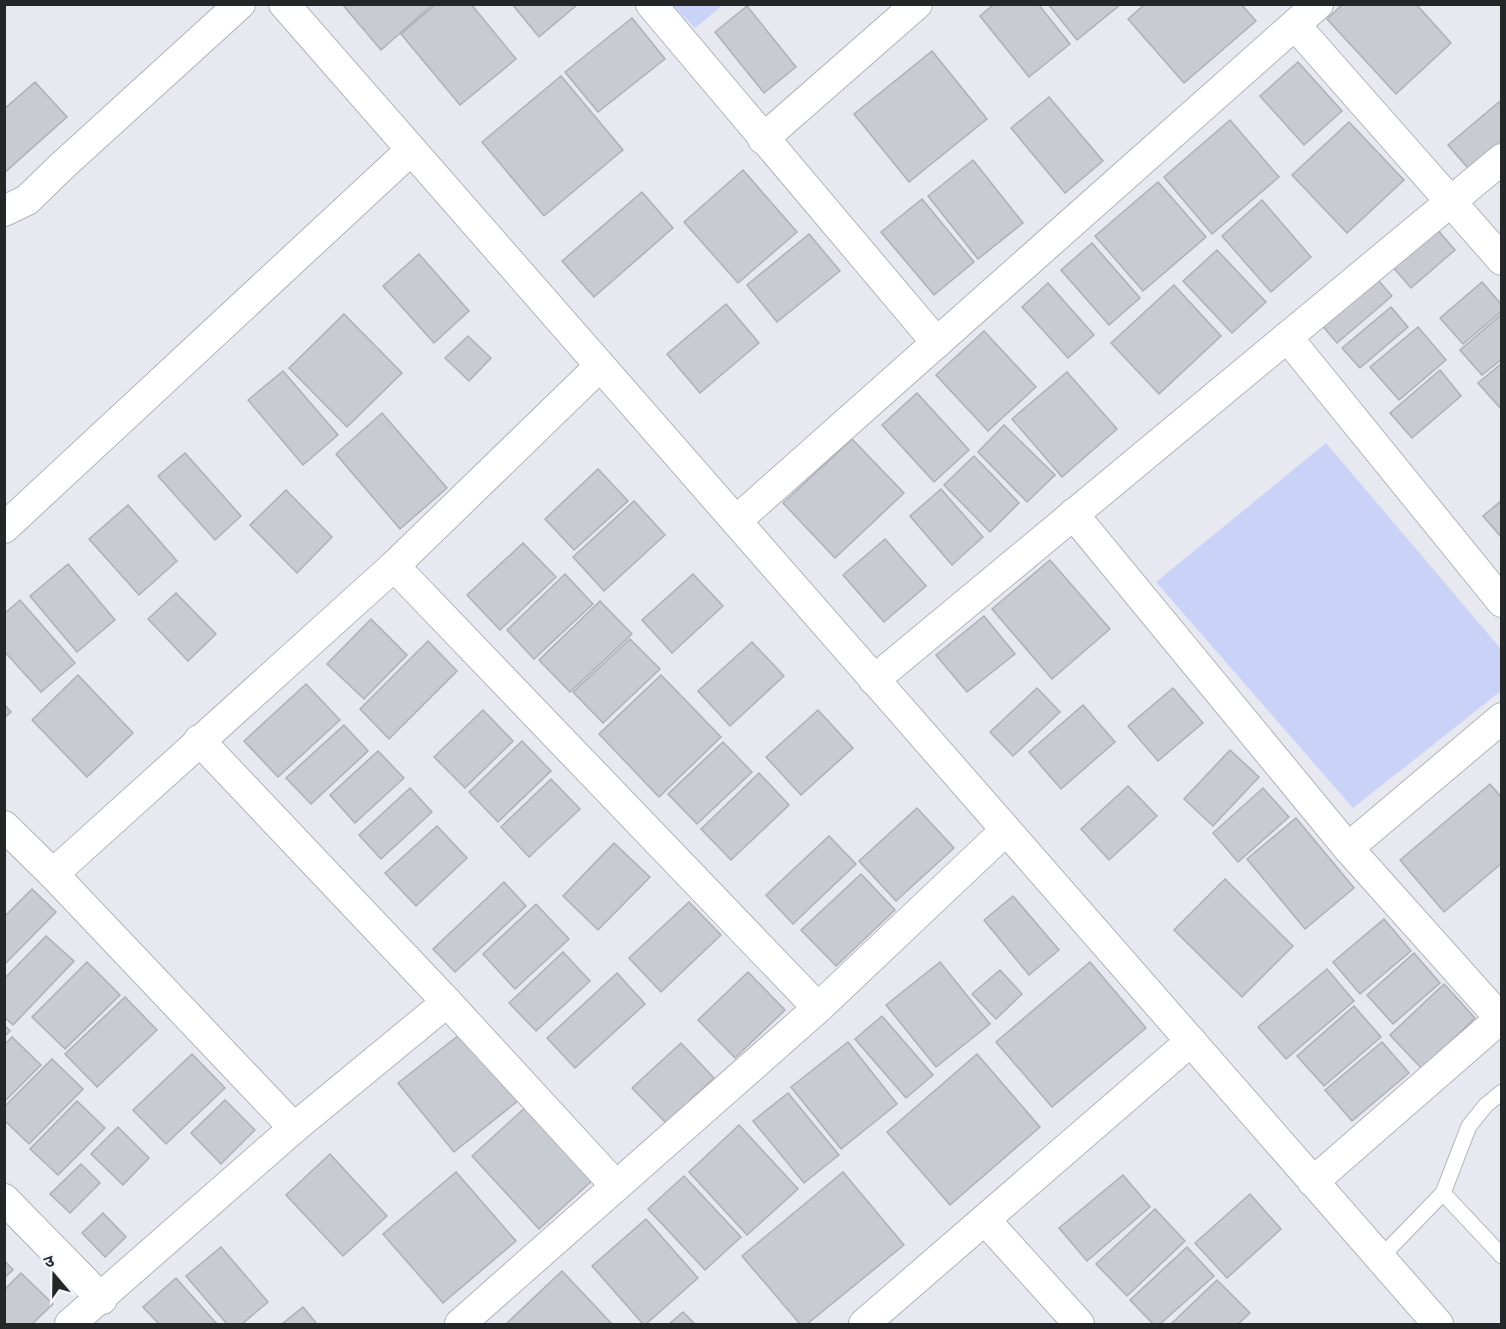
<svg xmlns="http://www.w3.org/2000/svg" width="1506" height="1329" font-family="Quicksand,'Noto Sans Devanagari',sans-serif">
<rect width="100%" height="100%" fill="#e7e8f0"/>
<g fill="#cad2f7">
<path d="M673,5H723L695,28Z"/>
<path d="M1326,443L1501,649V691L1353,808L1156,582Z"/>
</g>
<g fill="#c9cbd2" stroke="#afb0b7" stroke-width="1.5">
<path d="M342,4H433L381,50Z"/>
<path d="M436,4H471L516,59L460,105L401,34Z"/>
<path d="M512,4H578L539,37Z"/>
<path d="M994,4H1038L1070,44L1029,77L980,16Z"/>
<path d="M1048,4H1121L1077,40Z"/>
<path d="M1145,4H1241L1256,21L1184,83L1128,19Z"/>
<path d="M1343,4H1416L1451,43L1396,94L1327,19Z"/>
<path d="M747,6L796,67L764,93L715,32Z"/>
<path d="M632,18L665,59L598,112L565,72Z"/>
<path d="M932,51L987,119L909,182L854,114Z"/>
<path d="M1298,62L1342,111L1304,145L1260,96Z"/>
<path d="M561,76L623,150L544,216L482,142Z"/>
<path d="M35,82L67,117L4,173V109Z"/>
<path d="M1049,97L1103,161L1065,193L1011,128Z"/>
<path d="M1499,102L1502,105V150L1473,174L1448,145Z"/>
<path d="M1230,120L1279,177L1212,234L1164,177Z"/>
<path d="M1349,122L1404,180L1347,233L1292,175Z"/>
<path d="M973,160L1023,223L978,259L928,196Z"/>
<path d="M743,170L797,232L738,283L684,222Z"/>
<path d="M1158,182L1206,237L1143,291L1095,236Z"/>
<path d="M642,192L673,228L594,297L562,261Z"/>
<path d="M922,199L974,262L934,295L881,232Z"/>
<path d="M1262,200L1311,257L1271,292L1222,236Z"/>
<path d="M1429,220L1455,250L1411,288L1385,258Z"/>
<path d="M809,234L840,271L777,322L747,285Z"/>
<path d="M1092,243L1140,298L1109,325L1061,270Z"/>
<path d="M1217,250L1266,302L1232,333L1183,281Z"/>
<path d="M419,254L469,311L434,343L383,286Z"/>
<path d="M1369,270L1392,296L1337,343L1315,317Z"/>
<path d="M1482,282L1502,305V311L1463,344L1440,318Z"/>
<path d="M1048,283L1094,335L1068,358L1022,307Z"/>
<path d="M1174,285L1221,336L1159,394L1111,343Z"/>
<path d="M726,304L759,343L700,393L667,354Z"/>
<path d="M1391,307L1408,327L1360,368L1342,348Z"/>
<path d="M344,314L402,373L347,427L289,368Z"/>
<path d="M1502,314V359L1482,375L1460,350Z"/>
<path d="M1418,327L1446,360L1399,400L1370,367Z"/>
<path d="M984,331L1036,387L988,431L936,375Z"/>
<path d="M468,336L491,358L469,381L445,358Z"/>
<path d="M1502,363V408L1501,409L1478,383Z"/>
<path d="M1440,370L1461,396L1412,438L1390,413Z"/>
<path d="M283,371L338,435L303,465L248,400Z"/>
<path d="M1067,372L1117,429L1062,477L1012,419Z"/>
<path d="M917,393L969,450L934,482L882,425Z"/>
<path d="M382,413L447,488L400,529L336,454Z"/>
<path d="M1004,425L1055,475L1027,502L978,452Z"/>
<path d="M852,439L904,493L835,558L783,503Z"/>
<path d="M185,453L241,516L215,540L158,476Z"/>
<path d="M974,456L1019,503L990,532L944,485Z"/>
<path d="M598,469L628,501L574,550L545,519Z"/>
<path d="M941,489L983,537L952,565L910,516Z"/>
<path d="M286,490L332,537L297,573L250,525Z"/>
<path d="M1502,500V538L1483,516Z"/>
<path d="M634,501L665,535L604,591L573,557Z"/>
<path d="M128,505L177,561L139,595L89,539Z"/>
<path d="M885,539L926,586L884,622L843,575Z"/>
<path d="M523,543L556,577L500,630L467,595Z"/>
<path d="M1050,560L1110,629L1052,679L992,609Z"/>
<path d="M68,564L115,620L77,652L30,596Z"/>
<path d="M565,574L593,604L534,659L507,630Z"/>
<path d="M693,574L723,606L672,653L642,620Z"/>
<path d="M176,593L216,634L188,661L148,619Z"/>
<path d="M20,600L75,663L41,692L4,651V614Z"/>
<path d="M600,601L632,634L570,692L539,660Z"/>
<path d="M984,616L1015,654L967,692L936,655Z"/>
<path d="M371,619L407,655L364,699L327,664Z"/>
<path d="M630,639L660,669L603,723L573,692Z"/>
<path d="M428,641L457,671L389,739L360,709Z"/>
<path d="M752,642L784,676L730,726L698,691Z"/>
<path d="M78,675L133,733L87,777L32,720Z"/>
<path d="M661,675L721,737L659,797L599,734Z"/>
<path d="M306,684L340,720L278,777L244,741Z"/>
<path d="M1037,688L1060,712L1013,756L990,732Z"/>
<path d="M1173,688L1203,723L1158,761L1128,726Z"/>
<path d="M4,704L11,712L4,718Z"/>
<path d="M1083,705L1115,742L1061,789L1029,752Z"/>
<path d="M483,710L513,741L465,788L434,757Z"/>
<path d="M818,710L853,748L801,795L766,757Z"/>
<path d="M344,725L368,751L311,804L286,778Z"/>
<path d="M522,741L551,771L498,822L469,792Z"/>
<path d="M723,742L752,772L697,824L668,794Z"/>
<path d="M1230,750L1259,777L1213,826L1184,799Z"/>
<path d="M378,751L404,778L355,823L330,795Z"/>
<path d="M759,773L789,805L731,860L701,829Z"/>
<path d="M551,779L580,809L529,857L501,827Z"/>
<path d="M1490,784L1502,798V863L1444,912L1400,860Z"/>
<path d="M1128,786L1157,816L1109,860L1081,829Z"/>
<path d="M410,788L432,812L381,859L359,835Z"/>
<path d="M1263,788L1289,817L1238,862L1213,833Z"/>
<path d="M917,808L954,848L896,901L859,861Z"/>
<path d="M1296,818L1354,888L1305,929L1247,859Z"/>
<path d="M437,826L467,858L416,906L385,873Z"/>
<path d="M829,836L856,864L793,924L766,895Z"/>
<path d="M614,843L650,877L598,930L563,896Z"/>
<path d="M861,874L895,910L836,966L801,930Z"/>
<path d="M1225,879L1293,946L1242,997L1174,930Z"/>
<path d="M504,882L526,906L455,972L433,949Z"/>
<path d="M32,889L56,912L4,965V917Z"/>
<path d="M1013,896L1059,950L1029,975L984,920Z"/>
<path d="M689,902L721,935L661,992L629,958Z"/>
<path d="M536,904L569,939L515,989L483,954Z"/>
<path d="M1384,919L1411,951L1360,994L1333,962Z"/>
<path d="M46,936L74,961L13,1025L4,1017V979Z"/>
<path d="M563,952L590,981L536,1031L509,1003Z"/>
<path d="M1414,953L1440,983L1393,1024L1367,995Z"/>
<path d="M87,962L120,995L65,1049L32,1017Z"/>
<path d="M940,962L990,1024L936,1067L886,1005Z"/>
<path d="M1090,962L1146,1028L1052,1107L996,1042Z"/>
<path d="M1327,969L1354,1001L1286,1059L1258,1027Z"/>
<path d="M1000,970L1022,994L996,1019L972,994Z"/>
<path d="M748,972L785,1010L735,1058L698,1020Z"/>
<path d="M617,973L645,1004L575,1068L547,1038Z"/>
<path d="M1444,984L1475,1018L1422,1069L1390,1035Z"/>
<path d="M125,997L157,1030L97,1087L65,1054Z"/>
<path d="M1354,1006L1381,1037L1324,1086L1297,1056Z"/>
<path d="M882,1016L933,1075L906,1098L855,1039Z"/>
<path d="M4,1025L10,1031L4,1037Z"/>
<path d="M464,1031L519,1100L454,1152L398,1083Z"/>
<path d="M12,1037L41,1065L4,1102V1045Z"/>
<path d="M848,1042L897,1104L841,1149L791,1087Z"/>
<path d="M1382,1042L1409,1073L1352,1121L1325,1090Z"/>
<path d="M681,1043L714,1078L666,1123L632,1088Z"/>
<path d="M192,1054L225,1088L166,1144L133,1110Z"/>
<path d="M977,1054L1040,1127L950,1205L887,1132Z"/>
<path d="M52,1059L83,1089L29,1144L4,1120V1107Z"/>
<path d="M788,1093L839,1155L804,1183L753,1121Z"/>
<path d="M225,1100L255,1130L221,1164L191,1133Z"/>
<path d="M77,1101L105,1128L58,1175L30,1149Z"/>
<path d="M527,1106L594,1179L539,1229L472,1156Z"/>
<path d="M739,1125L798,1189L747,1235L689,1172Z"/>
<path d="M118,1127L149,1158L123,1185L91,1154Z"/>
<path d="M330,1154L387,1216L343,1256L286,1195Z"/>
<path d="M81,1164L100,1183L70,1213L50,1194Z"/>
<path d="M456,1172L516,1241L443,1303L383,1234Z"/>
<path d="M843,1172L904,1245L807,1324H800L742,1256Z"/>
<path d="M1123,1175L1150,1207L1087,1261L1059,1228Z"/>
<path d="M684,1176L741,1237L705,1270L648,1209Z"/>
<path d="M1250,1194L1281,1229L1227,1278L1195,1243Z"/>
<path d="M1155,1209L1185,1241L1127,1296L1096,1264Z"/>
<path d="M103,1213L126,1237L105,1257L82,1233Z"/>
<path d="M646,1219L698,1278L646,1324H643L592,1266Z"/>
<path d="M221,1247L268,1302L242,1324H227L186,1276Z"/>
<path d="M1187,1247L1214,1276L1160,1324H1153L1130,1300Z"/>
<path d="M4,1260L13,1270L4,1278Z"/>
<path d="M562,1271L612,1324H506Z"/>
<path d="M21,1273L53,1304L32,1324H4V1290Z"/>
<path d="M176,1278L217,1324H159L143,1307Z"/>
<path d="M1217,1280L1250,1313L1238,1324H1171Z"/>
<path d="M303,1307L317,1324H282Z"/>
<path d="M683,1312L695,1324H669Z"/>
</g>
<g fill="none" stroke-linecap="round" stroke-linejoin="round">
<defs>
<g id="lane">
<path d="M1443,1193L1502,1256"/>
<path d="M1380,1258L1443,1193L1469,1126L1486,1105L1502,1092"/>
</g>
<g id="street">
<path d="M284,4L1438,1324"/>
<path d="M651,4L937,343"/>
<path d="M1295,25L1502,260"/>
<path d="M763,139L917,4"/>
<path d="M4,211L27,200L62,166L240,4"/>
<path d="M1287,337L1502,602"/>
<path d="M1073,514L1348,848L1500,1018"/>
<path d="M736,521L1318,4"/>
<path d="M4,528L411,150"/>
<path d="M394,566L818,1008"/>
<path d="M874,680L1502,159"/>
<path d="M199,740L447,1002L616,1186"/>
<path d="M4,826L53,874L294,1128"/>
<path d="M1348,848L1502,718"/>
<path d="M53,874L394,566L600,366"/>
<path d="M1313,1182L1502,1017"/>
<path d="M4,1199L102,1299"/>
<path d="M986,1221L1079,1324"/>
<path d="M70,1324L294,1128L447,1002"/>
<path d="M460,1324L818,1008L1006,830"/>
<path d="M864,1324L1191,1041"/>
</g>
</defs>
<use href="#lane" stroke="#b2b3ba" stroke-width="17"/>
<use href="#street" stroke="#b2b3ba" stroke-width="32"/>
<use href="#lane" stroke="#fff" stroke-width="15"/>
<use href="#street" stroke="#fff" stroke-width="30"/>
</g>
<rect width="1506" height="1329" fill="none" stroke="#252628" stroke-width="12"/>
<g transform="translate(54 1275) rotate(340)" stroke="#f4f6fd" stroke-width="4.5" paint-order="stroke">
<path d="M0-4.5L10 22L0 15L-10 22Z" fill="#252628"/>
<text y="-9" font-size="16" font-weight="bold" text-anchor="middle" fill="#252628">उ</text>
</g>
</svg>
